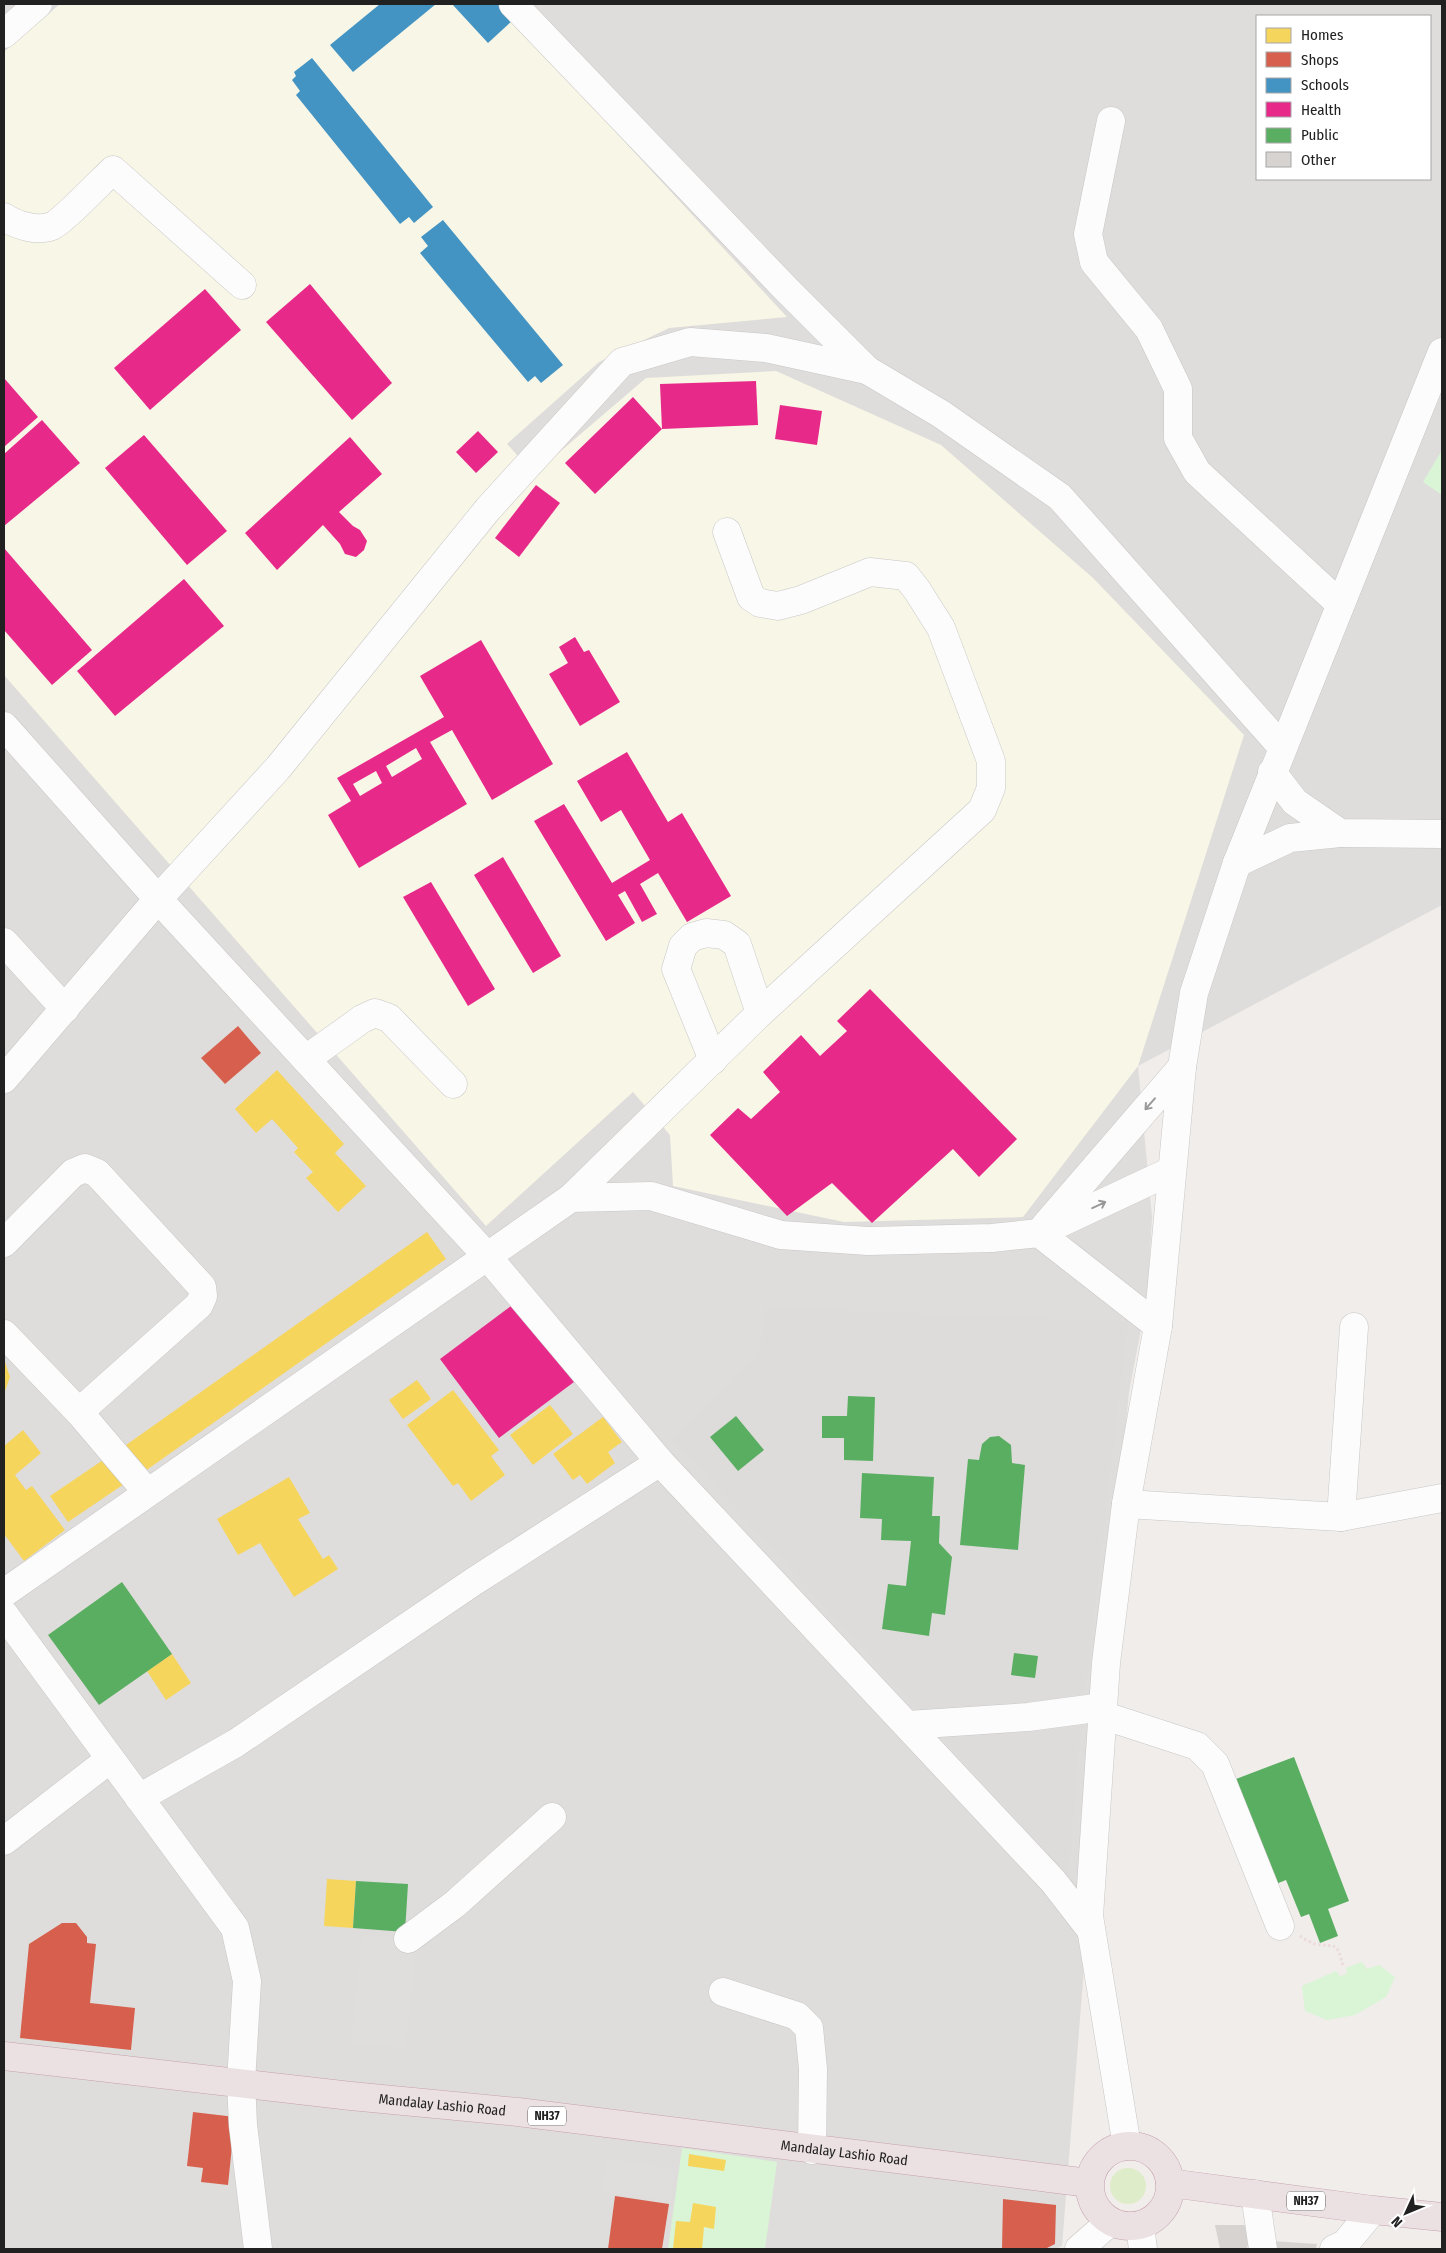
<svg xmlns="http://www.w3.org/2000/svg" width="1446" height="2253" font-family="'Fira Sans Condensed',sans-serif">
<rect width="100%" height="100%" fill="#f0edea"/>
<path fill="#dfdddb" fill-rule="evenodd" d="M4,4H1442V905L1138,1066L1152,1217L1148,1293L1129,1392L1107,1633L1087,1930L1062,2246L1056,2249H4ZM1257,16H1430V179H1257Z"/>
<path fill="#f8f6e6" d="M60,4H497L787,317L669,328L599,362L507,444L534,474L646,378L776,371L941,445L1093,578L1244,735L1138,1066L1023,1217L844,1222L673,1186L670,1135L633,1092L486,1226L4,675V52Z"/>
<path fill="#dedcdb" d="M766,1307L1128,1322L1078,1756L1069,1877L673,1439L759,1354Z"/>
<circle fill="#dfecc9" cx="1128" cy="2186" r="18"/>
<g fill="#d9f5d6">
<path d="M1442,450V495L1423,482Z"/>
<path d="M1362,1962L1367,1969L1379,1965L1395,1977L1386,1997L1355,2015L1327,2020L1305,2011L1302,1986L1336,1971L1340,1976L1347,1974L1346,1968Z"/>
<path d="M682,2148L777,2162L765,2249H668Z"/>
</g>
<g fill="#e0dedd">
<path d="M362,1935L417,1940L406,2048L351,2043Z"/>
<path d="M607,2159L675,2169L671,2201L602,2192Z"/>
</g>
<g fill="#f6d55c">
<path d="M277,1070L344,1144L335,1153L366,1186L338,1212L306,1178L313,1172L294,1152L298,1148L272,1119L256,1133L235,1109Z"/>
<path d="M427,1232L446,1259L138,1476L119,1450Z"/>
<path d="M4,1359L10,1377L4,1394Z"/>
<path d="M417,1380L431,1399L403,1419L389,1400Z"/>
<path d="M453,1390L499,1450L491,1456L505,1475L471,1501L458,1483L453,1486L407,1425Z"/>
<path d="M550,1405L573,1434L533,1465L510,1435Z"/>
<path d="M603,1417L622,1442L608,1452L615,1463L587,1484L580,1475L573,1480L553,1454Z"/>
<path d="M23,1430L41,1453L15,1475L26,1490L32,1486L65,1530L24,1561L4,1534V1446Z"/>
<path d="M109,1456L127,1482L68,1522L50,1496Z"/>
<path d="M289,1477L310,1513L298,1519L323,1559L329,1555L338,1569L294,1597L260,1543L238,1555L217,1519Z"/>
<path d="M172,1654L191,1683L166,1700L147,1671Z"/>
<path d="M327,1879L356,1881L353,1928L324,1926Z"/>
<path d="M689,2154L726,2160L724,2171L688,2166Z"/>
<path d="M693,2203L716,2207L714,2229L704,2227L702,2249H673L676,2221L690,2222Z"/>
</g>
<g fill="#d6604d">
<path d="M238,1026L261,1053L225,1084L201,1058Z"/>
<path d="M62,1923H76L87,1937V1943L96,1944L90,2003L135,2008L131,2050L20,2038L29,1944Z"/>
<path d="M193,2112L235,2117L228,2185L201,2182L203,2168L187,2166Z"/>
<path d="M615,2196L669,2204L662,2249H608Z"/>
<path d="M1003,2199L1056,2205L1055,2244L1045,2249H1002Z"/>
</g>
<g fill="#4393c3">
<path d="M380,4H436L353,72L330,45Z"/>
<path d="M452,4H498L513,20L488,43Z"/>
<path d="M312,58L433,207L414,223L409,217L400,224L296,95L300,91L292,80L296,76L294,72Z"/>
<path d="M443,220L563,365L541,383L535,376L528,382L420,253L428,246L421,237Z"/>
</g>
<g fill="#e7298a" fill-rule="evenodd">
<path d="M310,284L392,383L352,420L266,322Z"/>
<path d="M205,289L241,330L150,410L114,368Z"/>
<path d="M4,378L38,417L4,447Z"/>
<path d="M756,381L758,425L662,429L595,494L565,463L633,397L662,429L660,384Z"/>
<path d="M780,405L822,411L817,445L775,439Z"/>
<path d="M42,420L80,463L4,526V454Z"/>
<path d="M478,431L498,452L476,473L456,452Z"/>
<path d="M144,435L227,531L187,565L105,468Z"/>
<path d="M350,437L382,474L339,512L353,526L360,530L367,541L364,550L356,557L345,554L340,544L323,525L277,570L245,533Z"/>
<path d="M536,485L560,503L519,557L495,538Z"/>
<path d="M4,548L92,650L52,685L4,630Z"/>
<path d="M184,579L224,626L115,716L77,671Z"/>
<path d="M575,637L584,652L589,650L620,702L580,726L549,674L568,663L559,647Z"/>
<path d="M481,640L553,764L492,800L452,730L430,742L467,804L359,868L328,815L351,801L337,778L444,717L420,676ZM416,748L422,759L392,777L386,766ZM376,771L382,783L360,796L353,784Z"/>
<path d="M627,752L668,822L682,813L731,896L687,922L658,873L640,884L657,914L642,922L625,891L618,895L635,923L606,941L534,821L564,804L612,883L650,860L621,810L601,822L577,781Z"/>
<path d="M503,857L561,956L533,973L474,875Z"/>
<path d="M431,882L495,989L468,1006L403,897Z"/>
<path d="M870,989L1017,1139L979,1177L953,1149L872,1223L832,1183L787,1216L710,1135L738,1108L751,1119L780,1092L763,1072L801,1035L820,1056L847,1031L837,1021Z"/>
<path d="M515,1303L574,1382L499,1438L440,1359Z"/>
</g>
<g fill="#5aae61">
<path d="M848,1396L875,1397L873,1461L844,1460V1438H822V1416H847Z"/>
<path d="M736,1416L764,1450L738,1471L710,1437Z"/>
<path d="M999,1436L1011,1445L1012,1463L1025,1465L1018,1550L960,1545L968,1459L979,1460L982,1444L990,1437Z"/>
<path d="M862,1473L934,1477L932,1516H940L939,1543L952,1557L945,1615L932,1613L929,1636L882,1629L888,1584L906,1586L911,1541L881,1540L882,1519L860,1518Z"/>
<path d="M122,1582L172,1654L99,1705L48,1635Z"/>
<path d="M1014,1653L1038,1656L1035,1678L1011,1675Z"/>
<path d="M1294,1757L1349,1901L1328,1909L1338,1936L1320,1943L1309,1914L1301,1917L1286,1880L1276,1884L1236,1779Z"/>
<path d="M356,1881L408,1884L405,1932L353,1928Z"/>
</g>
<g fill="#d7d3d1">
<path d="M1215,2225H1252L1247,2249H1220Z"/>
<path d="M1271,2241L1317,2244L1316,2249H1270Z"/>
</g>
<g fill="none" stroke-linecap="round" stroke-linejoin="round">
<defs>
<g id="minor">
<path d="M513,4L784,287L867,370L941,414L1060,497L1282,747"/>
<path d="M4,34L38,4"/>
<path d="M1111,121L1088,234L1094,262L1149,329L1178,389V438L1197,472L1340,604"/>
<path d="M4,217C16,225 37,232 52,226C62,222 102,180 113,170L242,285"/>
<path d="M4,726L158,899L487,1256L660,1462L1053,1881L1091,1930"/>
<path d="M1272,772L1295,802L1340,833L1442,834"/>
<path d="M1237,863L1290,838L1340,833"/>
<path d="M4,942L65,1009"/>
<path d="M306,1059L362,1019L375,1013L389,1018L453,1084"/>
<path d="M713,1060L676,969L683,946L692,937L706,933L724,935L737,944L760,1013"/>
<path d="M4,1079L158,899L278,768L488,509L622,362L690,342L766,348L867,370"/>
<path d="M571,1198L760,1013L982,810L991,788V761L941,628L917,590L906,576L870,572L801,600L778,606L760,603L751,597L727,532"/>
<path d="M1045,1226L1182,1067"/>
<path d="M1039,1233L1158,1326"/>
<path d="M4,1243L73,1173L85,1168L97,1173L202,1287L203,1296L199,1305L79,1412"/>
<path d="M4,1334L79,1412L147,1492"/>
<path d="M1126,1504L1341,1517L1442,1498"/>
<path d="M1341,1517L1354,1327"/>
<path d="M4,1593L571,1198L651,1196L781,1235L868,1241L992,1238L1039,1233L1171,1171"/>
<path d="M4,1614L235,1928L247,1981L241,2082L243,2125L258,2249"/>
<path d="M1102,1715L1197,1746L1215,1764L1280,1926"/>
<path d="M908,1725L1028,1717L1103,1707"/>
<path d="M139,1798L236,1743L473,1582L660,1462"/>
<path d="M4,1841L110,1759"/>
<path d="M408,1939L455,1904L552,1817"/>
<path d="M723,1992L797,2016L809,2028L813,2069L812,2150"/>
<path d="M1127,2146L1089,1916L1106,1663L1126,1504L1158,1326L1182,1067L1194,993L1237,863L1442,352"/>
<path d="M1255,2194L1263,2249"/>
<path d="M1140,2226L1143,2249"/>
<path d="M1079,2249L1110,2222"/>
<path d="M1334,2249L1345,2244L1373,2210"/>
</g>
<g id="highway">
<path id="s1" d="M4,2056L351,2096L518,2112L1089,2183"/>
<circle cx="1130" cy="2186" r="40"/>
<path d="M1170,2183L1373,2210L1442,2217"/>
</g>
</defs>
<use href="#minor" stroke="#c8c7c6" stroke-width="29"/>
<use href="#highway" stroke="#c6a1af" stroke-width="29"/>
<path stroke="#ecdbdb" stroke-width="3" stroke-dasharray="2.5 2.5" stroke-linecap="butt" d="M1300,1936C1304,1939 1310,1942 1315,1944C1337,1948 1336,1940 1343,1966"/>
<use href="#minor" stroke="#fdfcfc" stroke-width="28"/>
<use href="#highway" stroke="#ebe0e2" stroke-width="28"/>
</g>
<defs><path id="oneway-shaft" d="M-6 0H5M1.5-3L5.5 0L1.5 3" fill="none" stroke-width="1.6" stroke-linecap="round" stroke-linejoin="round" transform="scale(1.25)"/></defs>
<g stroke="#9a9999">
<use href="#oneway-shaft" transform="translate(1150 1104) rotate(131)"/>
<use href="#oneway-shaft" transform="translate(1099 1205) rotate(-25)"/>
</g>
<g text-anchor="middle" stroke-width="5" stroke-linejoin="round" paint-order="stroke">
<g fill="#fff" stroke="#646464" stroke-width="1">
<rect x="528" y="2106.5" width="38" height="19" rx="4"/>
<rect x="1287" y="2191.5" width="38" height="19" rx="4"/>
</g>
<g font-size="12" font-weight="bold" fill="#212121">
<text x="547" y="2120">NH37</text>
<text x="1306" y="2205">NH37</text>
</g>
<g font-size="14" fill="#212121" stroke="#fff">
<text dy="5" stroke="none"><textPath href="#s1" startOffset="441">Mandalay Lashio Road</textPath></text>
<text dy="5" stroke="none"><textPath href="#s1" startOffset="846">Mandalay Lashio Road</textPath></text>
</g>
</g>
<rect width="1446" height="2253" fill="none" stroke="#212121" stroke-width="10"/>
<rect x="1256" y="15" width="175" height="165" fill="#ffffff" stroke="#a6a6a6"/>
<rect x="1266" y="28" width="25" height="15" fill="#f6d55c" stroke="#a6a6a6"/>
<text x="1301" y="40" font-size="15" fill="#212121">Homes</text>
<rect x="1266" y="52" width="25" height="15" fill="#d6604d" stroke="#a6a6a6"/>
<text x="1301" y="65" font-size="15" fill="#212121">Shops</text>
<rect x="1266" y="78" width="25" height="15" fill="#4393c3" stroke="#a6a6a6"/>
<text x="1301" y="90" font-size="15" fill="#212121">Schools</text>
<rect x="1266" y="102" width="25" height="15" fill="#e7298a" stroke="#a6a6a6"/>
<text x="1301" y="115" font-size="15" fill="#212121">Health</text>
<rect x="1266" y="128" width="25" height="15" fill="#5aae61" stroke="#a6a6a6"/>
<text x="1301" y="140" font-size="15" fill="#212121">Public</text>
<rect x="1266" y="152" width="25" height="15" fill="#d7d3d1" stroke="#a6a6a6"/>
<text x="1301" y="165" font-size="15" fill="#212121">Other</text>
<g transform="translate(1406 2213) rotate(226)" stroke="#ffffff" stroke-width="4" paint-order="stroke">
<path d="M0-4L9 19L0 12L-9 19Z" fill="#212121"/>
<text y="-8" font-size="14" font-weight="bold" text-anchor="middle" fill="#212121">N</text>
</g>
</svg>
